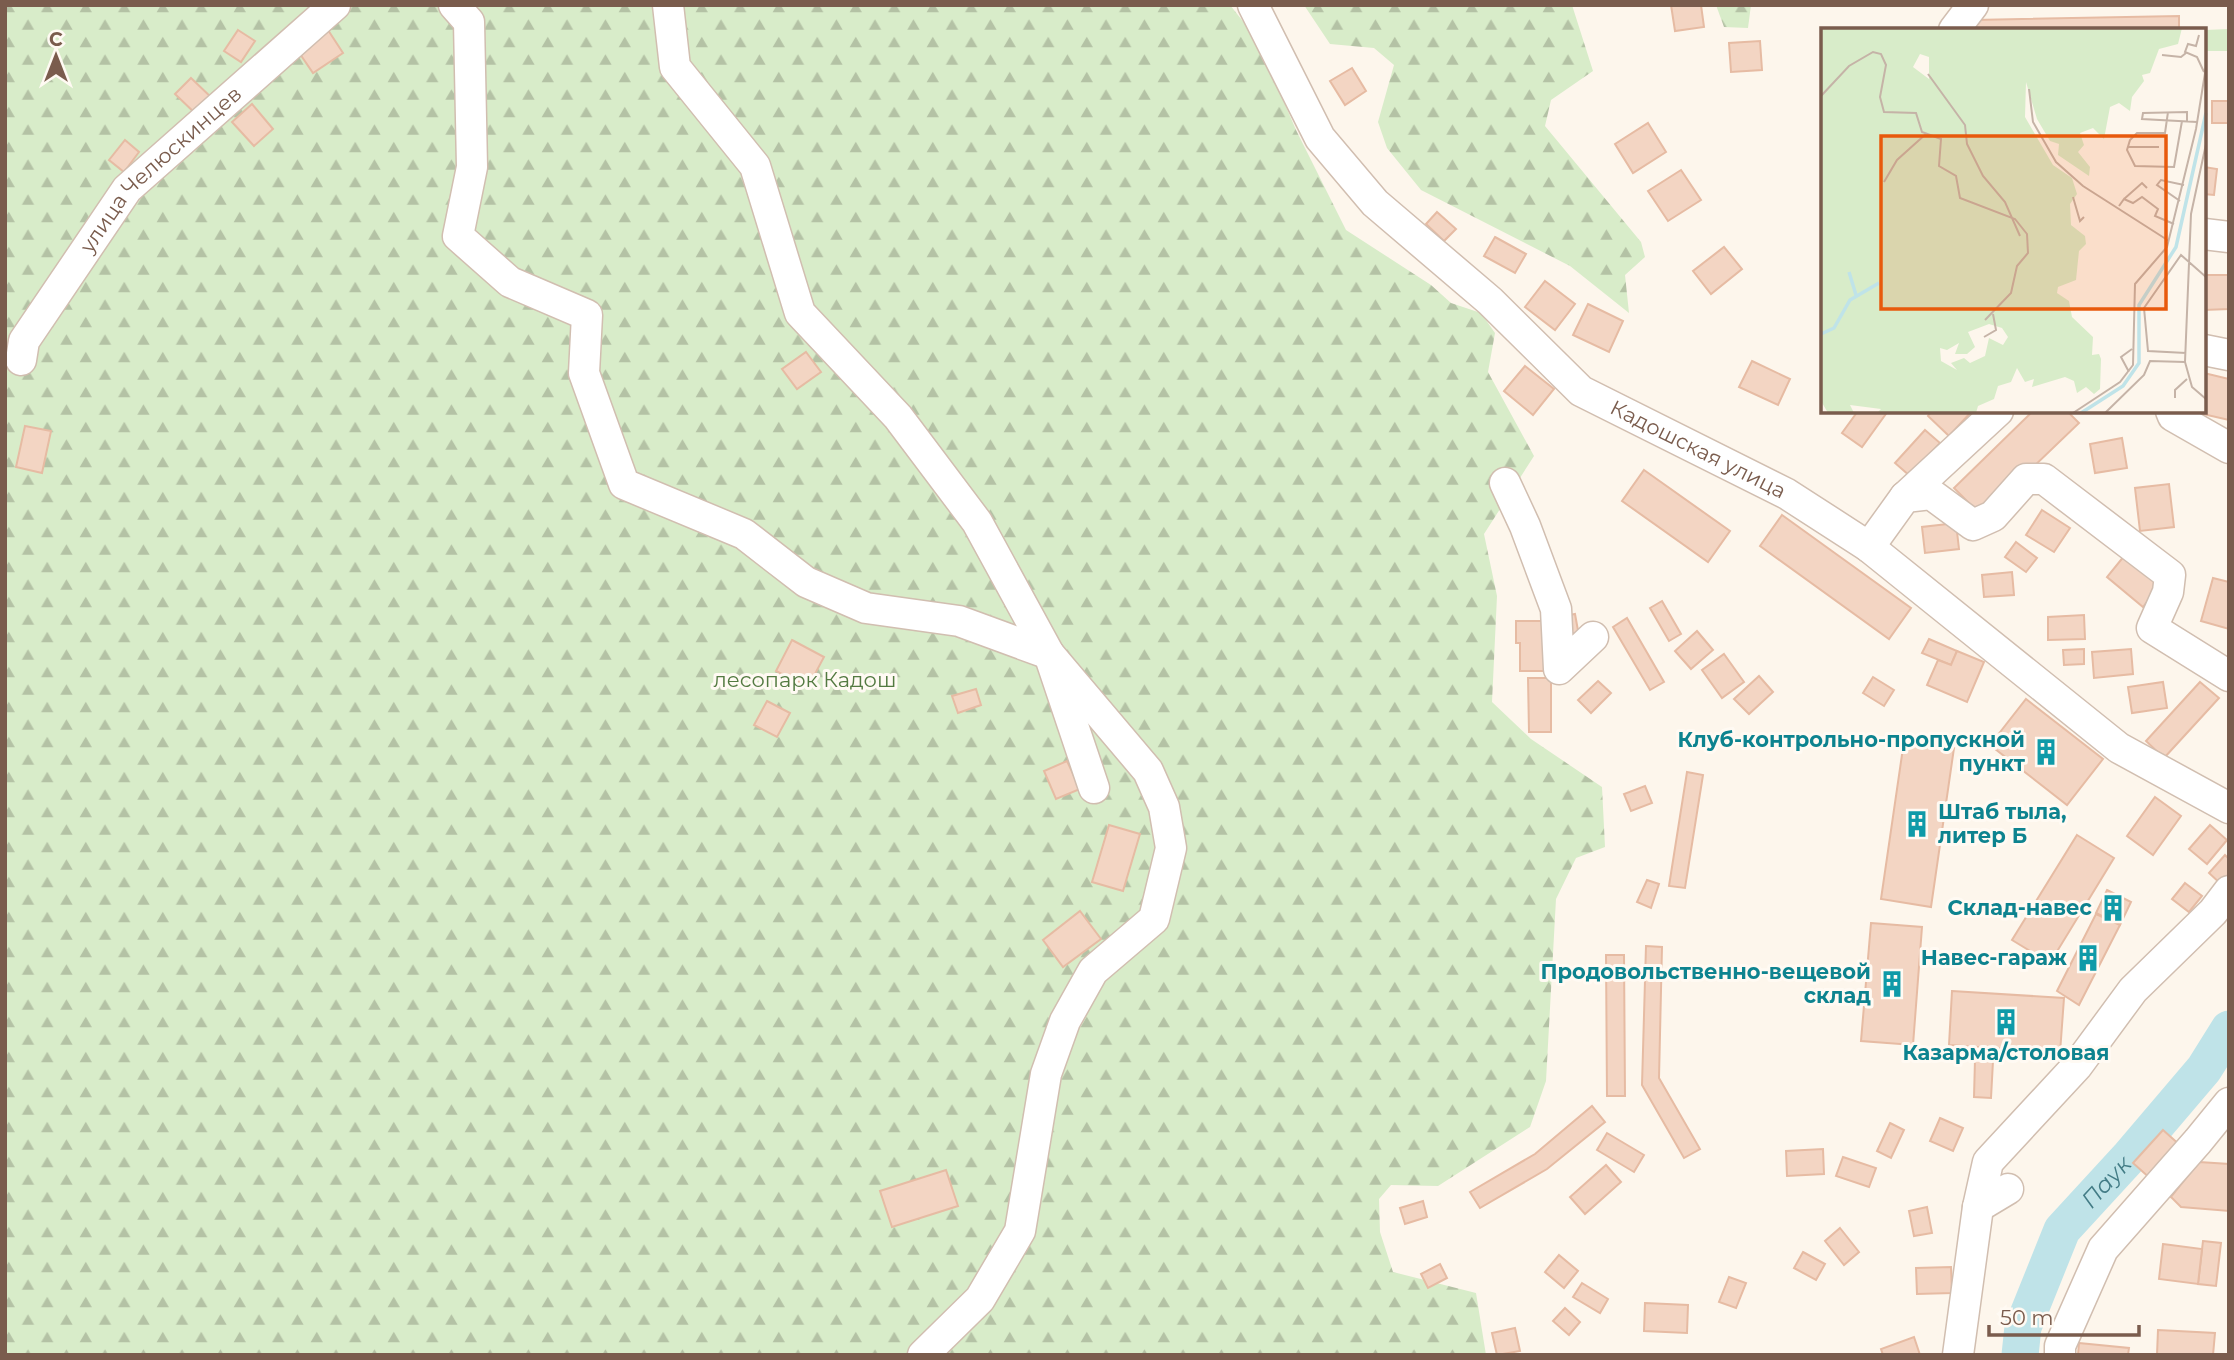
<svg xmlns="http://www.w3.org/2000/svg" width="2234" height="1360" font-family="Montserrat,sans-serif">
<defs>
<pattern id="forest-firs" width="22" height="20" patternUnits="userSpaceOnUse" patternTransform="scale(1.75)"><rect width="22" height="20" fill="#d8ecc9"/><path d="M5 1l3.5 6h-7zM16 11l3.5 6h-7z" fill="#b4c2a5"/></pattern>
</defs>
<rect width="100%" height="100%" fill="#fdf6ec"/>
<g fill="url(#forest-firs)">
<path d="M5,5H1230L1257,39L1296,130L1346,230L1431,285L1451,303L1481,313L1495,333L1488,372L1534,456L1484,534L1497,596L1492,702L1531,739L1602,787L1605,847L1576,858L1556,899L1546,1081L1530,1127L1438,1186L1391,1185L1379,1199L1380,1232L1393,1272L1476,1293L1486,1355H5Z"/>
<path d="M1304,5H1572L1593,71L1551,100L1545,126L1641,242L1645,257L1625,275L1629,313L1570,266L1421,190L1387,148L1378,122L1394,65L1374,48L1330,44Z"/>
<path d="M1716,5H1751L1748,28L1724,27Z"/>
</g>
<path fill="#d8ecc9" d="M2229,29V51H2205V30Z"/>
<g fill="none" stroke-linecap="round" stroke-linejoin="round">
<path stroke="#bfe3e8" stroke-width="37" id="s1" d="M2020,1355L2023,1327L2062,1230L2130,1156L2204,1069L2229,1029"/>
</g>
<g fill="#f3d5c3" stroke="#e6bba3" stroke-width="2">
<path d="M1671,5H1701L1704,27L1675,31Z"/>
<path d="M2179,16V30H1974V20Z"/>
<path d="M238,30L255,41L241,62L224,51Z"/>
<path d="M328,30L343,53L313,73L298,51Z"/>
<path d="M1760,41L1762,70L1731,72L1729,43Z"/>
<path d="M1352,68L1366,91L1345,105L1330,81Z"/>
<path d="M191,78L214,100L198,116L175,94Z"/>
<rect x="2212" y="101" width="17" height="22"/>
<path d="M252,104L273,129L254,146L232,122Z"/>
<path d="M1648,123L1666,152L1633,173L1615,144Z"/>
<path d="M125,140L139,152L124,172L109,160Z"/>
<path d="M2204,167L2217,169L2214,195L2204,194Z"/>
<path d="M1681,170L1701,200L1668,221L1648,191Z"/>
<path d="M1437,212L1456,229L1444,241L1426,224Z"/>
<path d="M1495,237L1526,254L1515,273L1484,256Z"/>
<path d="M1724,247L1742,269L1711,294L1693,271Z"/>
<path d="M2204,275H2229V309L2204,310Z"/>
<path d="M1545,281L1575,304L1555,330L1525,307Z"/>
<path d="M1588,304L1623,321L1609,352L1573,335Z"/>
<path d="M806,352L821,372L797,389L782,369Z"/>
<path d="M1752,361L1790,379L1778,405L1739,387Z"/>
<path d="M1525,366L1554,389L1533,415L1504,391Z"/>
<path d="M2204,373L2229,379V420L2190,411H2204Z"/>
<path d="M1858,411H1888L1862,447L1842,433Z"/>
<path d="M1932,411H1972L1949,436L1928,416Z"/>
<path d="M2033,411H2067L2079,423L1982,516L1954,488Z"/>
<path d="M25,426L51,431L42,473L16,467Z"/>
<path d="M1925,430L1940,443L1910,476L1895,463Z"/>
<path d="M2122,438L2127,468L2095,473L2090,444Z"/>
<path d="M1644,470L1730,531L1708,562L1622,501Z"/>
<path d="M2169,484L2174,527L2140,531L2135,488Z"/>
<path d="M2042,510L2070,528L2054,552L2026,535Z"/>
<path d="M1782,515L1911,608L1889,639L1760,546Z"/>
<path d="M1956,523L1959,549L1925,553L1922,527Z"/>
<path d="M2016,542L2037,558L2026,572L2005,557Z"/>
<path d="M2129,550L2160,574L2156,590L2143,607L2107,577Z"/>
<path d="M2012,572L2014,595L1984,597L1982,575Z"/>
<path d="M2213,578L2229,582V629L2201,621Z"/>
<path d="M1662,601L1681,634L1669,641L1650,608Z"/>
<path d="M1575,614L1581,647L1565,651L1559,617Z"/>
<path d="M2084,615L2085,639L2048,640V617Z"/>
<path d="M1627,618L1664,682L1650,690L1613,627Z"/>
<path d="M1516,621H1551L1547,671H1520V643H1516Z"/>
<path d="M1697,631L1713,650L1691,669L1675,651Z"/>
<path d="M1929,639L1957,651L1951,665L1922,653Z"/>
<path d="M792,640L824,657L808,687L776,671Z"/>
<path d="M2084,649V664L2064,665L2063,650Z"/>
<path d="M2131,649L2133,674L2094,678L2092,652Z"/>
<path d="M1957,651L1984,662L1967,702L1927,685L1938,660L1951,665Z"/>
<path d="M1724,654L1744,682L1722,698L1702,670Z"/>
<path d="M1759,676L1773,692L1749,714L1734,699Z"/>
<path d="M1873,677L1894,690L1884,706L1863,693Z"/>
<path d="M1528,678H1551V732H1529Z"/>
<path d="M1598,681L1611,693L1591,713L1578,700Z"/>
<path d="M2163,682L2167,708L2132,713L2128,687Z"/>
<path d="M2200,682L2219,698L2164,758L2146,741Z"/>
<path d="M976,689L981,705L958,713L952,696Z"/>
<path d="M2026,699L2103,759L2067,805L1990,745Z"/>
<path d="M767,701L790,713L777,737L754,725Z"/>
<path d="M1904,741L1954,748L1931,907L1881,899Z"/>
<path d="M1067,761L1080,789L1056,799L1044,771Z"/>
<path d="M1687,772L1703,775L1685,888L1669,886Z"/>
<path d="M1645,786L1652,803L1631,811L1624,794Z"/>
<path d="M2155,797L2181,816L2153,855L2127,836Z"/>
<path d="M1109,825L1140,834L1123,891L1092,882Z"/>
<path d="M2210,825L2227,840L2207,864L2189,849Z"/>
<path d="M2077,835L2114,858L2050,963L2012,940Z"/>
<path d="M2225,855L2229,859V877L2222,885L2209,873Z"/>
<path d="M1647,880L1659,884L1651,908L1637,902Z"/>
<path d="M2185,883L2202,896L2189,912L2172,899Z"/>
<path d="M2107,890L2131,902L2120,925L2096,913Z"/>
<path d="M1080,911L1101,939L1063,967L1043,940Z"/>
<path d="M2096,914L2120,925L2079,1005L2057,991Z"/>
<path d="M1871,923L1922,927L1913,1045L1861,1041Z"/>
<path d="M1646,946L1662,947L1659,1078L1700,1149L1684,1158L1642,1085Z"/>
<path d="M1606,955H1624L1625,1096H1607Z"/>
<path d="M1952,991L2064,998L2060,1053L1949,1045Z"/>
<path d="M1975,1060L1993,1061L1991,1098L1974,1097Z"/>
<path d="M1592,1106L1605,1122L1547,1169L1480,1208L1470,1192L1535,1154Z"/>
<path d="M1940,1118L1963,1128L1953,1151L1930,1141Z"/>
<path d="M1890,1123L1904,1130L1891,1158L1877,1151Z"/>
<path d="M2163,1130L2199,1162L2171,1197L2133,1163Z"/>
<path d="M1607,1133L1644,1155L1634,1172L1597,1150Z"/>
<path d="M1823,1149L1824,1174L1787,1176L1786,1151Z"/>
<path d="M1843,1157L1876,1168L1869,1187L1836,1176Z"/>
<path d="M2199,1162L2229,1164V1211L2181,1207L2171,1197Z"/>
<path d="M1606,1165L1621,1182L1585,1214L1570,1197Z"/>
<path d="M946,1170L958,1206L892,1227L880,1191Z"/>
<path d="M1423,1201L1427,1217L1405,1224L1400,1208Z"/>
<path d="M1927,1207L1932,1233L1914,1236L1909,1211Z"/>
<path d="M1840,1228L1859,1252L1844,1265L1825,1241Z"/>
<path d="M2203,1241L2221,1243L2216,1286L2198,1284Z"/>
<path d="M2163,1244L2202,1249L2198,1284L2159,1279Z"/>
<path d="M1803,1252L1825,1264L1816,1280L1794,1268Z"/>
<path d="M1559,1255L1578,1271L1564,1288L1545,1272Z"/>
<path d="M1440,1264L1447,1278L1428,1288L1421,1274Z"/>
<path d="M1951,1267L1952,1293L1917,1294L1916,1268Z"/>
<path d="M1729,1277L1746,1283L1736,1308L1719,1302Z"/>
<path d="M1582,1283L1608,1299L1600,1313L1573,1297Z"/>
<path d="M1645,1303L1688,1305L1687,1333L1644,1331Z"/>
<path d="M1565,1308L1580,1322L1569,1335L1553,1321Z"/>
<path d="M1515,1328L1520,1351L1497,1355L1492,1333Z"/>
<path d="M2158,1330L2215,1333L2213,1355H2157Z"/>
<path d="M1914,1337L1920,1355H1883L1881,1349Z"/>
<path d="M2079,1343L2129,1348L2128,1355H2078Z"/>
</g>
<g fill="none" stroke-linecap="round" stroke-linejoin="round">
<defs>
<g id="minor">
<path d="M454,5L469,22L472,167L458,236L510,282L587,315L584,373L624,484L744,534L806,582L866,608L959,621L1049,654L1148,771L1164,807L1171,848L1154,919L1093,971L1065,1021L1046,1074L1020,1231L980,1299L923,1355"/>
<path d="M668,5L675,67L755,166L800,313L898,417L977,522L1049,654L1094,788"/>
<path id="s2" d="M1253,5L1320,138L1375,203L1490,301L1581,391L1787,494L1869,547L2119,748L2229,808"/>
<path d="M1954,30L1973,5"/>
<path d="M2204,234L2229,237"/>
<path d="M2204,350L2229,355"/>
<path id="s3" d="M21,360L24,341L127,189L335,5"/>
<path d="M2171,411L2173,416L2229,448"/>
<path d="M1505,483L1525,526L1556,609L1559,669L1593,637"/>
<path d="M1905,497L1998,411"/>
<path d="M1869,547L1905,497L1931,494L1973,525L1993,516L2026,479H2044L2170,575L2168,592L2152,628L2229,676"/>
<path d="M1978,1207L2008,1189"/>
<path d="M1958,1355L1978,1207L1988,1162L2077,1066L2133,990L2213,912L2229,891"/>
<path d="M2060,1355V1346L2103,1249L2198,1141L2229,1103"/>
</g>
</defs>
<use href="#minor" stroke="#d1beb0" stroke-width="33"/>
<use href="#minor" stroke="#fff" stroke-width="30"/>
</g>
<defs>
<symbol id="building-bare" viewBox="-9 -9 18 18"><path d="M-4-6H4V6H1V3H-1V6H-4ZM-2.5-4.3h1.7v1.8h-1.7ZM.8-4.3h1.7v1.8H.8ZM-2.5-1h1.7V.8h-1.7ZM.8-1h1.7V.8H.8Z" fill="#0f9aa8" stroke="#fffaf3" stroke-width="2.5" paint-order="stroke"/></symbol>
</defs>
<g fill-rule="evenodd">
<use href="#building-bare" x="2027" y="733" width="38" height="38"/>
<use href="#building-bare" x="1898" y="805" width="38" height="38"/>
<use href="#building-bare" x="2094" y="889" width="38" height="38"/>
<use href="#building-bare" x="2069" y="939" width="38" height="38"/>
<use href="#building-bare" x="1873" y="965" width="38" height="38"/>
<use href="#building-bare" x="1987" y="1003" width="38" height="38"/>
</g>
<g text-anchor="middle" stroke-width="6" stroke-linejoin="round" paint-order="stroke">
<g font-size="21" fill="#7a5c4d" stroke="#fffaf3">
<text dy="7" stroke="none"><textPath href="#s3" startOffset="240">улица Челюскинцев</textPath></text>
<text dy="7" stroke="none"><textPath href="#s2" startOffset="644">Кадошская улица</textPath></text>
</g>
<g font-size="21" fill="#537a41" stroke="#fffaf3">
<text x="805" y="687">лесопарк Кадош</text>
</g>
<g font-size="21" font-weight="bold" fill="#0d838f" stroke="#fffaf3" text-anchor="end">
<text x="2025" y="747">Клуб-контрольно-пропускной<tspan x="2025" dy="24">пункт</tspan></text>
<text x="1938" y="819" text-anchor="start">Штаб тыла,<tspan x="1938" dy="24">литер Б</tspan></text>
<text x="2092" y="915">Склад-навес</text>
<text x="2067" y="965">Навес-гараж</text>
<text x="1871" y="979">Продовольственно-вещевой<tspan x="1871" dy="24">склад</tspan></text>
<text x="2006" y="1060" text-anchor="middle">Казарма/столовая</text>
</g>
<g font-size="23" font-style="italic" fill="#437c86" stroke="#fffaf3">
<text dy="8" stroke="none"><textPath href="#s1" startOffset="198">Паук</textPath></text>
</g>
</g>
<g transform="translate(1821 28)">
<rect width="385" height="385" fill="#fdf6ec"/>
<path d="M0,0H361L357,16L338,21L329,45L321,47L323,53L311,69L309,83L298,75L289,79L283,111L272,100L259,105L263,117L257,124L269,139L268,148L237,127L238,116L229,113L216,91L205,54L204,89L232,137L251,150L256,166L249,176L250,197L264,208L265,216L258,223L255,252L237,259L236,265L248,273L251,289L272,309L271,327L278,326L280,331L279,361L273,366L265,359L256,365L253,353L244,349L211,359L213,351L204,354L196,340L190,354L177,358L173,371L157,378L155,385H56L60,381L29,377L33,385H7L0,373ZM99,26L108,29V51L92,39ZM168,296L181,300L187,309L182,317L168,310L164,328L149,335L143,330L130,335L136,342L120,333L119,320L126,322L138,315L134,326H146L154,319L147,304Z" fill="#d8ecc9" fill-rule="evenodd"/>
<path fill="none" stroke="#bfe3e8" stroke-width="3.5" d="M28,244L35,267M0,306L13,300L29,272L58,255M260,385L302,358L318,335V277L355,219L385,85"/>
<path fill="none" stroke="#c5b3a7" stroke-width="2" d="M378,7L375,18L367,16L364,24L376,29L383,44M341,27L360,29L365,25M107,46L144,97L146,116L162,148L184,174L199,208M208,61L212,94L235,134L262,158L348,213M0,68L28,38L52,24L60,26L65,37L59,69L63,84L95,85L101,104L120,111L118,138L135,148L139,170L194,191L206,206L207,225L196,238L190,265L164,292M347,84L344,105H316L309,112L306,122L314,138L353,139L361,93M366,94V84L322,85L321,91L376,94M385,116L370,186L364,334L371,359L385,371M307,119H338M63,154L76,132L106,105M252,169L259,193L263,189M303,171L321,155L326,160M359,173L336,157L340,152L363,157M298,178L303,171L312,175L321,169L337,181L334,188L353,196M163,309L175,302L172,286M365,325L327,323L323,280L360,227L385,249M308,344L300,329L311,321M354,370V362L366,351M252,385L299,354L312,337L314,256L346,219L375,101L385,39M284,385L323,347L329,333L364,334"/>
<path fill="#e8590c" fill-opacity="0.15" stroke="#e8590c" stroke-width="3.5" d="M60,108H345V281H60Z"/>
<rect width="385" height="385" fill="none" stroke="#7a5c4d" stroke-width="3.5"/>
</g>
<rect width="2234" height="1360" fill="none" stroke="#7a5c4d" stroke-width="14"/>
<g transform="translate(56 56)" stroke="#fffaf3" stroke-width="5" paint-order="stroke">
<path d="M0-5L12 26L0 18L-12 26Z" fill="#7a5c4d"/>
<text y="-10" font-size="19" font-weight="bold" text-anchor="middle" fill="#7a5c4d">С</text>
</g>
<path d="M1989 1325v10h150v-10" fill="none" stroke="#7a5c4d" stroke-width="3.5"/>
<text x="2000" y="1325" font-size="21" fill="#7a5c4d" stroke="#fffaf3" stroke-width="5" paint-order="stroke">50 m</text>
</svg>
